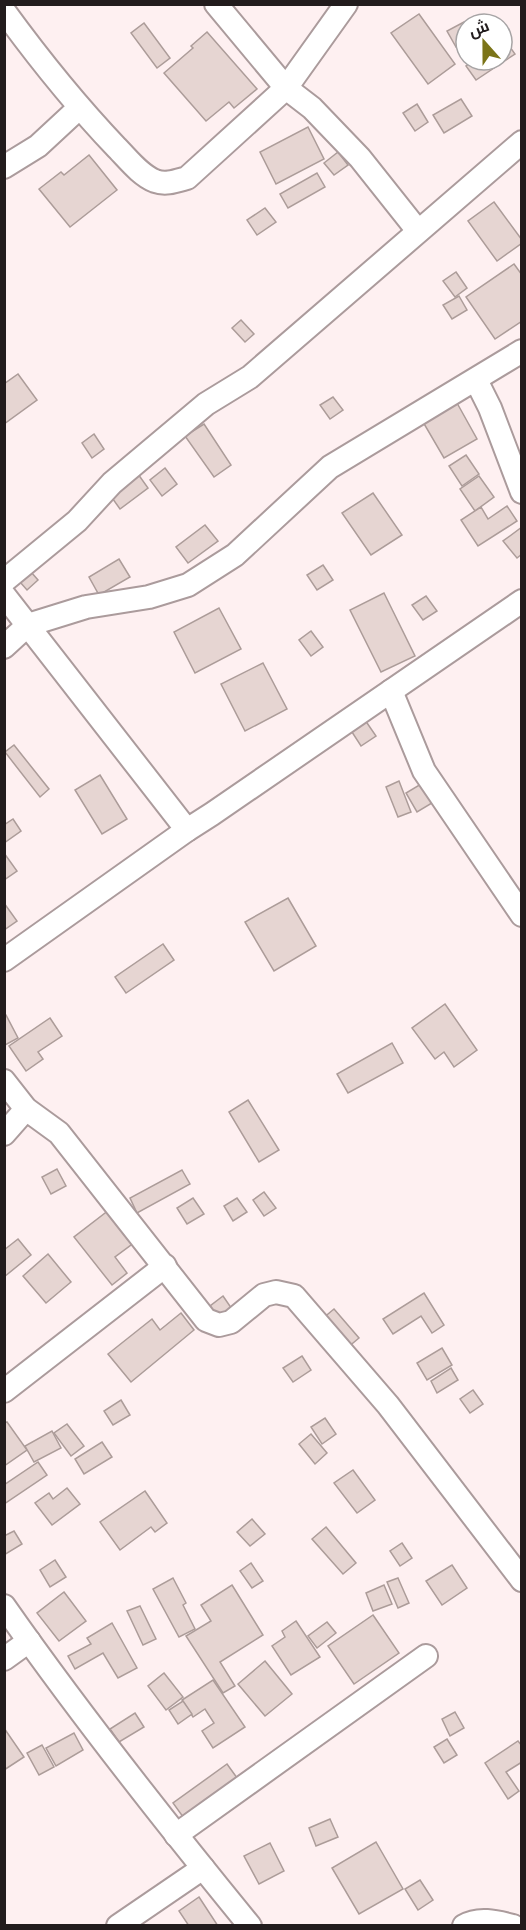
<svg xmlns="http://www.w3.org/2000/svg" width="526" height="1930" font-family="Helvetica,Cairo,sans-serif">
<rect width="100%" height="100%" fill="#fef0f1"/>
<g fill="#e6d5d2" stroke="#ac9c99" stroke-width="1.5">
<path d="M419,14L455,64L428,84L391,33Z"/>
<path d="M464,22L466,41L456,47L447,31Z"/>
<path d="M144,23L170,58L157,68L131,33Z"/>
<path d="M207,32L257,89L234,108L229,102L206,121L164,73L193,48L191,46Z"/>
<path d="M505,40L515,54L476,80L466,66L475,60H502V42Z"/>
<path d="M461,99L472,116L444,133L433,115Z"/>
<path d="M417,104L428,122L415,131L403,113Z"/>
<path d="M308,127L324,159L276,184L260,152Z"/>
<path d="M338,152L348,165L334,175L324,163Z"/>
<path d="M89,155L117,190L70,227L39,189L61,172L64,175Z"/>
<path d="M317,173L325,187L288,208L280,194Z"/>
<path d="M494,202L522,240V243L497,261L468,221Z"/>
<path d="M265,208L276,222L257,235L247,220Z"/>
<path d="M514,264L522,275V321L495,339L466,297Z"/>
<path d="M456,272L467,288L455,297L443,281Z"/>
<path d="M459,296L467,310L452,319L443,305Z"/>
<path d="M241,320L254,334L245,342L232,328Z"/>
<path d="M18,374L37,400L4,424V384Z"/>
<path d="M333,397L343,410L330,419L320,405Z"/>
<path d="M457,403L477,439L444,458L423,422Z"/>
<path d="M204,424L231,465L214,477L185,436Z"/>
<path d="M94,434L104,449L92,458L82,443Z"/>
<path d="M466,455L479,474L462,486L449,466Z"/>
<path d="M165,468L177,484L162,496L150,480Z"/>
<path d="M138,474L148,488L120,509L110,495Z"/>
<path d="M479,476L494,497L475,511L460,489Z"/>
<path d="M373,493L402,535L371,555L342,513Z"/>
<path d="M507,506L517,521L478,546L461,520L481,507L488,519Z"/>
<path d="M205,525L218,541L188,563L176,547Z"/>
<path d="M522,527V554L517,558L503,541Z"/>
<path d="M119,559L130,577L99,595L89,577Z"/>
<path d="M24,564L38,580L27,590L13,574Z"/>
<path d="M323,565L333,580L317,590L307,575Z"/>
<path d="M384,593L415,656L381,672L350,610Z"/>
<path d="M426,596L437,611L423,620L412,605Z"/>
<path d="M219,608L241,649L195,673L174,632Z"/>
<path d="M311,631L323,647L311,656L299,640Z"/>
<path d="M263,663L287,709L245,731L221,684Z"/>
<path d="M365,720L376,736L361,746L350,729Z"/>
<path d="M14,745L49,789L40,797L5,752Z"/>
<path d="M100,775L127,819L102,834L75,790Z"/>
<path d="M399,781L411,812L398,817L386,787Z"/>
<path d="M421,784L432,803L417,812L406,793Z"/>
<path d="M13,819L21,831L4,843V825Z"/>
<path d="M4,853L17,871L4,880Z"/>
<path d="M288,898L316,946L274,971L245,922Z"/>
<path d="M4,903L17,921L4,930Z"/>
<path d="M163,944L174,960L126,993L115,977Z"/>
<path d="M445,1004L477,1050L454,1067L444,1052L435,1059L412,1028Z"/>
<path d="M4,1015H6L18,1038L5,1045Z"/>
<path d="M50,1018L62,1036L38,1052L43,1059L26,1071L9,1046Z"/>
<path d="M392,1043L403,1063L348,1093L337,1074Z"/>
<path d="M248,1100L279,1150L259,1162L229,1112Z"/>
<path d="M57,1169L66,1186L51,1194L42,1177Z"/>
<path d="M182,1170L190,1184L137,1213L130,1198Z"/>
<path d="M264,1192L276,1208L264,1216L253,1200Z"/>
<path d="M193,1198L204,1214L187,1224L177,1208Z"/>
<path d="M237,1198L247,1212L233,1221L224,1206Z"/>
<path d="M109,1210L135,1242L115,1257L127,1273L112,1285L74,1237Z"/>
<path d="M18,1239L31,1255L4,1277V1250Z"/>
<path d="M48,1254L71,1282L46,1303L23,1276Z"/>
<path d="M424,1293L444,1325L432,1333L421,1316L393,1334L383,1319Z"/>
<path d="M223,1296L234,1312L220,1321L210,1306Z"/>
<path d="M334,1309L359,1338L347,1348L322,1319Z"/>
<path d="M181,1313L194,1330L131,1382L108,1354L152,1319L160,1330Z"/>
<path d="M442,1348L452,1365L427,1380L417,1363Z"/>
<path d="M302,1356L311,1370L293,1382L283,1368Z"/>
<path d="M451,1368L458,1380L437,1393L431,1381Z"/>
<path d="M473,1390L483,1404L470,1413L460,1399Z"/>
<path d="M121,1400L130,1415L113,1425L104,1411Z"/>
<path d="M325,1418L336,1434L322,1444L311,1427Z"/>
<path d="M7,1422L27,1450L4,1466V1423Z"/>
<path d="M67,1424L84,1446L71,1456L54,1433Z"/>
<path d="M52,1431L61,1448L34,1462L25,1446Z"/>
<path d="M311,1434L327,1453L315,1464L299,1444Z"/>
<path d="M102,1442L112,1457L84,1474L75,1459Z"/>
<path d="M38,1462L47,1475L4,1504V1485Z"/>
<path d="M353,1470L375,1500L357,1513L334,1483Z"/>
<path d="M67,1488L80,1504L52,1525L35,1503L49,1493L53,1499Z"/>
<path d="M145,1491L167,1523L155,1532L151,1527L120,1550L100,1522Z"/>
<path d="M252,1519L265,1534L250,1546L237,1532Z"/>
<path d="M326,1527L356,1563L343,1574L312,1539Z"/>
<path d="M14,1531L22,1544L4,1555V1536Z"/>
<path d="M402,1543L412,1558L400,1566L390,1551Z"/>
<path d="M55,1560L66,1577L50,1587L40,1570Z"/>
<path d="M251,1563L263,1581L252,1588L240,1571Z"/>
<path d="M452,1565L467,1588L442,1605L426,1581Z"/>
<path d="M173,1578L186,1603L183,1605L195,1629L179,1637L153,1589Z"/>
<path d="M398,1578L409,1603L398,1608L387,1582Z"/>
<path d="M232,1585L263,1635L220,1662L235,1686L223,1693L186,1636L211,1621L201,1605Z"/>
<path d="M384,1585L392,1604L373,1611L366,1593Z"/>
<path d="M64,1592L86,1621L59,1641L37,1613Z"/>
<path d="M140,1606L156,1639L143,1645L127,1611Z"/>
<path d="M373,1615L399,1653L354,1684L328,1646Z"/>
<path d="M296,1621L320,1657L291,1675L272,1646L285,1637L282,1631Z"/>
<path d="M327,1622L336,1633L317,1648L308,1636Z"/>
<path d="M112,1623L137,1668L118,1678L103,1653L75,1669L68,1656L91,1644L87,1638Z"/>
<path d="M265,1661L292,1694L265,1716L238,1684Z"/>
<path d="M164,1673L183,1697L166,1710L148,1686Z"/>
<path d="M213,1680L245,1727L213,1748L202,1731L214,1723L205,1709L193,1717L182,1700Z"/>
<path d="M183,1701L192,1714L178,1724L169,1710Z"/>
<path d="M455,1712L464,1728L450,1736L442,1719Z"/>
<path d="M135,1713L144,1727L119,1742L110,1729Z"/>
<path d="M4,1728L24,1757L4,1770Z"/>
<path d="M74,1733L83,1750L56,1766L46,1748Z"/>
<path d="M447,1739L457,1755L444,1763L434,1747Z"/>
<path d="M518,1741L522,1746V1762L506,1772L519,1791L508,1799L485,1763Z"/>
<path d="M42,1745L54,1767L39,1775L27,1753Z"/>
<path d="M227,1764L240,1782L186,1821L173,1803Z"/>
<path d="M330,1819L338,1837L316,1846L309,1828Z"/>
<path d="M376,1842L403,1889L359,1914L332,1868Z"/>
<path d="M270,1843L284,1871L259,1884L244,1856Z"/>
<path d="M420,1880L433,1900L418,1910L405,1889Z"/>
<path d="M199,1897L218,1926H189L179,1911Z"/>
</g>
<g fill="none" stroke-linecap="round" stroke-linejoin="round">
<defs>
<g id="street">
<path d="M216,4L286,88L312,108L360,158L418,231"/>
<path d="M4,11C39,59 76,105 117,148C128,159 140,175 155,181C166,185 176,181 187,178L286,88L346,4"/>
<path d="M4,167L38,146L79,108"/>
<path d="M476,380L490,408L522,492"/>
<path d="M4,581L77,521L112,483L206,404L250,377L522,142"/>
<path d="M4,595L187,830"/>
<path d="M4,647L28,625L86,607L149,597L188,585L235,555L330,467L522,351"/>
<path d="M391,691L424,771L522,915"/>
<path d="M4,960L187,830L212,814L522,601"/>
<path d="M4,1081L26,1109L59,1133L206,1320L219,1325L231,1322L264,1295L276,1292L294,1296L388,1405L522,1580"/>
<path d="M4,1134L26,1109"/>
<path d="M4,1391L165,1266"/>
<path d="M4,1606C81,1716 165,1822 250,1926"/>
<path d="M4,1659L29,1641"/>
<path d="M176,1835L426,1656"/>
<path d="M118,1926L203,1868"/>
<path d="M464,1926C479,1917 497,1922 513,1926"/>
</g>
</defs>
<use href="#street" stroke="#ab9b9c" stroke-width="26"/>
<use href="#street" stroke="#fff" stroke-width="22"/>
</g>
<rect width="526" height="1930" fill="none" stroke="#221c1d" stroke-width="12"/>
<g transform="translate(484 42) rotate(339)"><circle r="28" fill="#ffffff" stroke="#a7a4a5" stroke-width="1.5"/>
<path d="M0-4.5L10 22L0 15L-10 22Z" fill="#7b7418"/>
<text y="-9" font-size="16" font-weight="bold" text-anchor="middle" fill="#221c1d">ش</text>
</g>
</svg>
